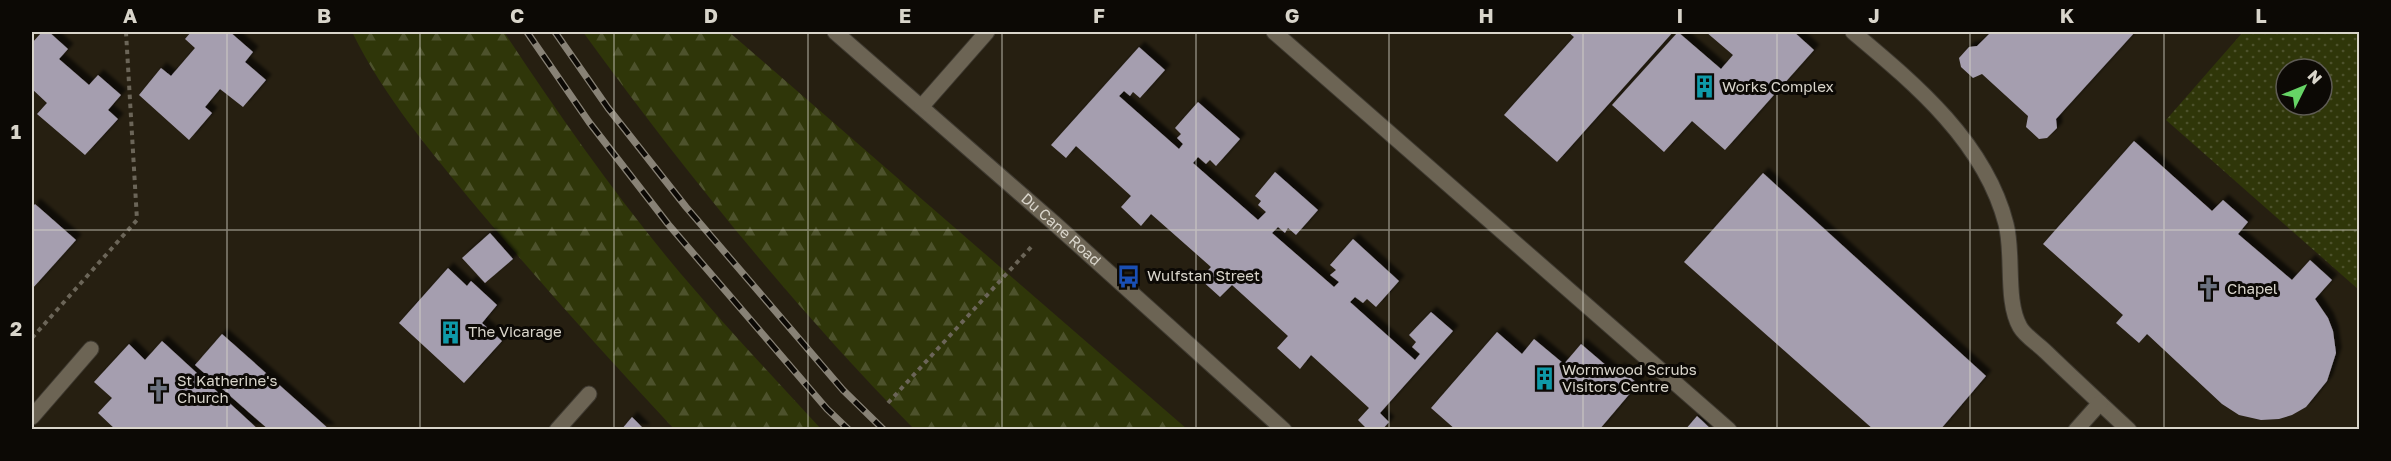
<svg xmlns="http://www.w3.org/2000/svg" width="2391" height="461" font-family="'Golos Text',sans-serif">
<defs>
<pattern id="forest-firs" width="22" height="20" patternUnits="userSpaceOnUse" patternTransform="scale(1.5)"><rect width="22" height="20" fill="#2f3609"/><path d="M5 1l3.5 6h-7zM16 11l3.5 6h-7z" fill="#4d522c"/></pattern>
<pattern id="garden-dots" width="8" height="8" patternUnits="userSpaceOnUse" patternTransform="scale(1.5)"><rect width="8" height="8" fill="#2f3609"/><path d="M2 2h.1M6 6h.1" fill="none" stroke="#4d522c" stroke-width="1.8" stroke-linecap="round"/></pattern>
<filter id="shadow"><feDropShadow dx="5.5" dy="-5.5" stdDeviation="1.5" flood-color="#0009"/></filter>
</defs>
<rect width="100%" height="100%" fill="#261f11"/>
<g fill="url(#forest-firs)">
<path d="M352,32H504C559,115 617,198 681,274C726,327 774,378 821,429H674C607,357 541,284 478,209C432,153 384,97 352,32Z"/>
<path d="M583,32H729L1187,429H914C793,306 684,171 583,32Z"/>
</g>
<path fill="url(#garden-dots)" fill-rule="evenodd" d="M2243,32H2359V290L2166,120ZM2286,69H2322V105H2286Z"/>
<g fill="#a59eaf" filter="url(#shadow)">
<path d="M42,32H49L68,49L59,59L89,85L98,75L121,95L108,110L118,119L85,155L37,114L47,103L32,89V43Z"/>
<path d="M191,32H230L253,52L245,62L266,80L243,107L220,89L205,107L212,113L189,140L139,95L161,68L171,76L195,48L185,39Z"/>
<path d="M1568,32H1673L1557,162L1504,115L1574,37Z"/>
<path d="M1678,32L1721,69L1733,55L1706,32H1794L1814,50L1725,150L1692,121L1664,152L1612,105Z"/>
<path d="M1991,32H2135L2056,119L2057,128L2047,138L2039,139L2026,127L2028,116L1982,74L1973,78L1961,67L1959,58L1969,47L1977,46Z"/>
<path d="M1139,47L1165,70L1140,98L1133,92L1130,96L1124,91L1119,96L1179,149L1183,144L1177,138L1181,134L1175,128L1198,102L1240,139L1216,166L1210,160L1206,164L1198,157L1193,163L1258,220L1266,212L1258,205L1261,201L1255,196L1275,172L1318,210L1296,235L1288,228L1285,233L1278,227L1272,233L1334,287L1339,282L1330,275L1336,270L1330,265L1353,239L1399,281L1376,307L1367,299L1363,303L1355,297L1350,302L1415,360L1420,354L1412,347L1416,342L1409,335L1431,312L1453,331L1380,413L1389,422L1382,430H1368L1358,420L1369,408L1311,355L1300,369L1277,348L1288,336L1232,285L1220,297L1200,279L1211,267L1151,214L1141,226L1121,207L1131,196L1076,146L1066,158L1051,145Z"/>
<path d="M2134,141L2212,211L2223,200L2248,222L2238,234L2292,280L2310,260L2332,280L2315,299L2328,318L2333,331L2336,353L2327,381L2306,407L2292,415L2279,419L2261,420L2239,415L2222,404L2147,334L2139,343L2116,323L2123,315L2043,244Z"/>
<path d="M1763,173L1986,376L1940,430H1874L1684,262Z"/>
<path d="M35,204L76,240L32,289V207Z"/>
<path d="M490,233L513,259L485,283L462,258Z"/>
<path d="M448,268L467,286L471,281L497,305L482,323L502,341L464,383L399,323Z"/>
<path d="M1497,332L1522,354L1534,339L1564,364L1581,344L1615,373L1619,368L1638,384L1599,430H1456L1431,408Z"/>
<path d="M222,334L330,430H269L195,365Z"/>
<path d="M162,341L259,430H116L98,413L112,398L94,382L129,344L145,360Z"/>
<path d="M1697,416L1712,430H1685Z"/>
<path d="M632,417L645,430H621Z"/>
</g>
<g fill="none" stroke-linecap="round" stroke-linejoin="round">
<defs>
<g id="minor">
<path id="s1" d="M835,32L1054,223L1284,430"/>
<path d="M1274,32L1729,430"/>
<path d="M1853,32C1915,84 1985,142 2006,224C2014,254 2005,301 2020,327C2025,336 2038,344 2046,352C2073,378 2101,404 2129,430"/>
<path d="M922,106L987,32"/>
<path d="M32,417L91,349"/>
<path d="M557,430L589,394"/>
<path d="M2076,430L2100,403"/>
</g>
</defs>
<use href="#minor" stroke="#3f3a31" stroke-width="17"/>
<g stroke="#6b6558" stroke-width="4" stroke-dasharray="4.5 4.5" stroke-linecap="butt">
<path d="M32,338L137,220L126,32"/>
<path d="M888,403L1033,245"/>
</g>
<use href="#minor" stroke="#6c6454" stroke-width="15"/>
<defs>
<g id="rail">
<path d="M527,32L589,122L668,224L827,409L849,430"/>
<path d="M555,32L608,108L686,207L843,390L884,430"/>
</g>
</defs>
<use href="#rail" stroke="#888276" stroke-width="7"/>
<use href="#rail" stroke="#0c0905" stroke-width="4.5" stroke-dasharray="14" stroke-linecap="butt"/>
</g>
<path fill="none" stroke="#d9d5cb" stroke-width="1.5" stroke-opacity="0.55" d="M227,32V430M420,32V430M614,32V430M808,32V430M1002,32V430M1196,32V430M1389,32V430M1583,32V430M1777,32V430M1970,32V430M2164,32V430M32,230H2360"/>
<defs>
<symbol id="building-bare" viewBox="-9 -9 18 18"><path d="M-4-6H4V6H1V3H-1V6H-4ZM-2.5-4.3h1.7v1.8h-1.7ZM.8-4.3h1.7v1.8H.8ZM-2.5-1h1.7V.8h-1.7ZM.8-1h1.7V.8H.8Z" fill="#0f9aa8" stroke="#0c0905" stroke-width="2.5" paint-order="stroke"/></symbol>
<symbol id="bus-bare" viewBox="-9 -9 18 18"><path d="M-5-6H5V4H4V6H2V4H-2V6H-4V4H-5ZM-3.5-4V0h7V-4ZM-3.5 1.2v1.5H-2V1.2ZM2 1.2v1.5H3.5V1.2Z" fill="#1a4fb4" stroke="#0c0905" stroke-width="2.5" paint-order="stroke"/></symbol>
<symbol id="church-bare" viewBox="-9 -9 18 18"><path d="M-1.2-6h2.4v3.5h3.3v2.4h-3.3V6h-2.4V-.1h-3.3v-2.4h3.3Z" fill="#6b7280" stroke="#0c0905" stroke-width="2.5" paint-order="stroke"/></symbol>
</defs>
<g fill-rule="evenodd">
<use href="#building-bare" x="1688" y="70" width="33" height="33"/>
<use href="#bus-bare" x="1112" y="260" width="33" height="33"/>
<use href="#church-bare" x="2192" y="272" width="33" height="33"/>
<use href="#building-bare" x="434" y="316" width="33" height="33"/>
<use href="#building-bare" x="1528" y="362" width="33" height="33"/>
<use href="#church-bare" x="142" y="374" width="33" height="33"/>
</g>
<g text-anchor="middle" stroke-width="6" stroke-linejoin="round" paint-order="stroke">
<g font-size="15" fill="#d9d5cb" stroke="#0c0905" text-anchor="start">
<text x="1722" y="92">Works Complex</text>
<text x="1147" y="281">Wulfstan Street</text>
<text x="2227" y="294">Chapel</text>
<text x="468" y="337">The Vicarage</text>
<text x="1562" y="375">Wormwood Scrubs<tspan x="1562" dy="17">Visitors Centre</tspan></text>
<text x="177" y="386">St Katherine's<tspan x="177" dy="17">Church</tspan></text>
</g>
<g font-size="15" fill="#d9d5cb" stroke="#0c0905">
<text dy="5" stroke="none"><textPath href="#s1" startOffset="300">Du Cane Road</textPath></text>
</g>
</g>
<rect width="2391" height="461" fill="none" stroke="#0c0905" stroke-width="66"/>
<g transform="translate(2304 87) rotate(47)"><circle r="28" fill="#0c0905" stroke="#5e5b54" stroke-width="1.5"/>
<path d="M0-4.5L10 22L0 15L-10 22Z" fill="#66d466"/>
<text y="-9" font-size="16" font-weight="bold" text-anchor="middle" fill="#d9d5cb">N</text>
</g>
<rect x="33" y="33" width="2325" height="395" fill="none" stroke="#d9d5cb" stroke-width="2"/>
<g font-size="20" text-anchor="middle" font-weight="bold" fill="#d9d5cb">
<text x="130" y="23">A</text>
<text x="324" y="23">B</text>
<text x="517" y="23">C</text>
<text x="711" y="23">D</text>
<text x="905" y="23">E</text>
<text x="1099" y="23">F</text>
<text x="1292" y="23">G</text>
<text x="1486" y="23">H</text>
<text x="1680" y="23">I</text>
<text x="1874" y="23">J</text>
<text x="2067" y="23">K</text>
<text x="2261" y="23">L</text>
<text x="16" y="139">1</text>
<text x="16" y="336">2</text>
</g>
</svg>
